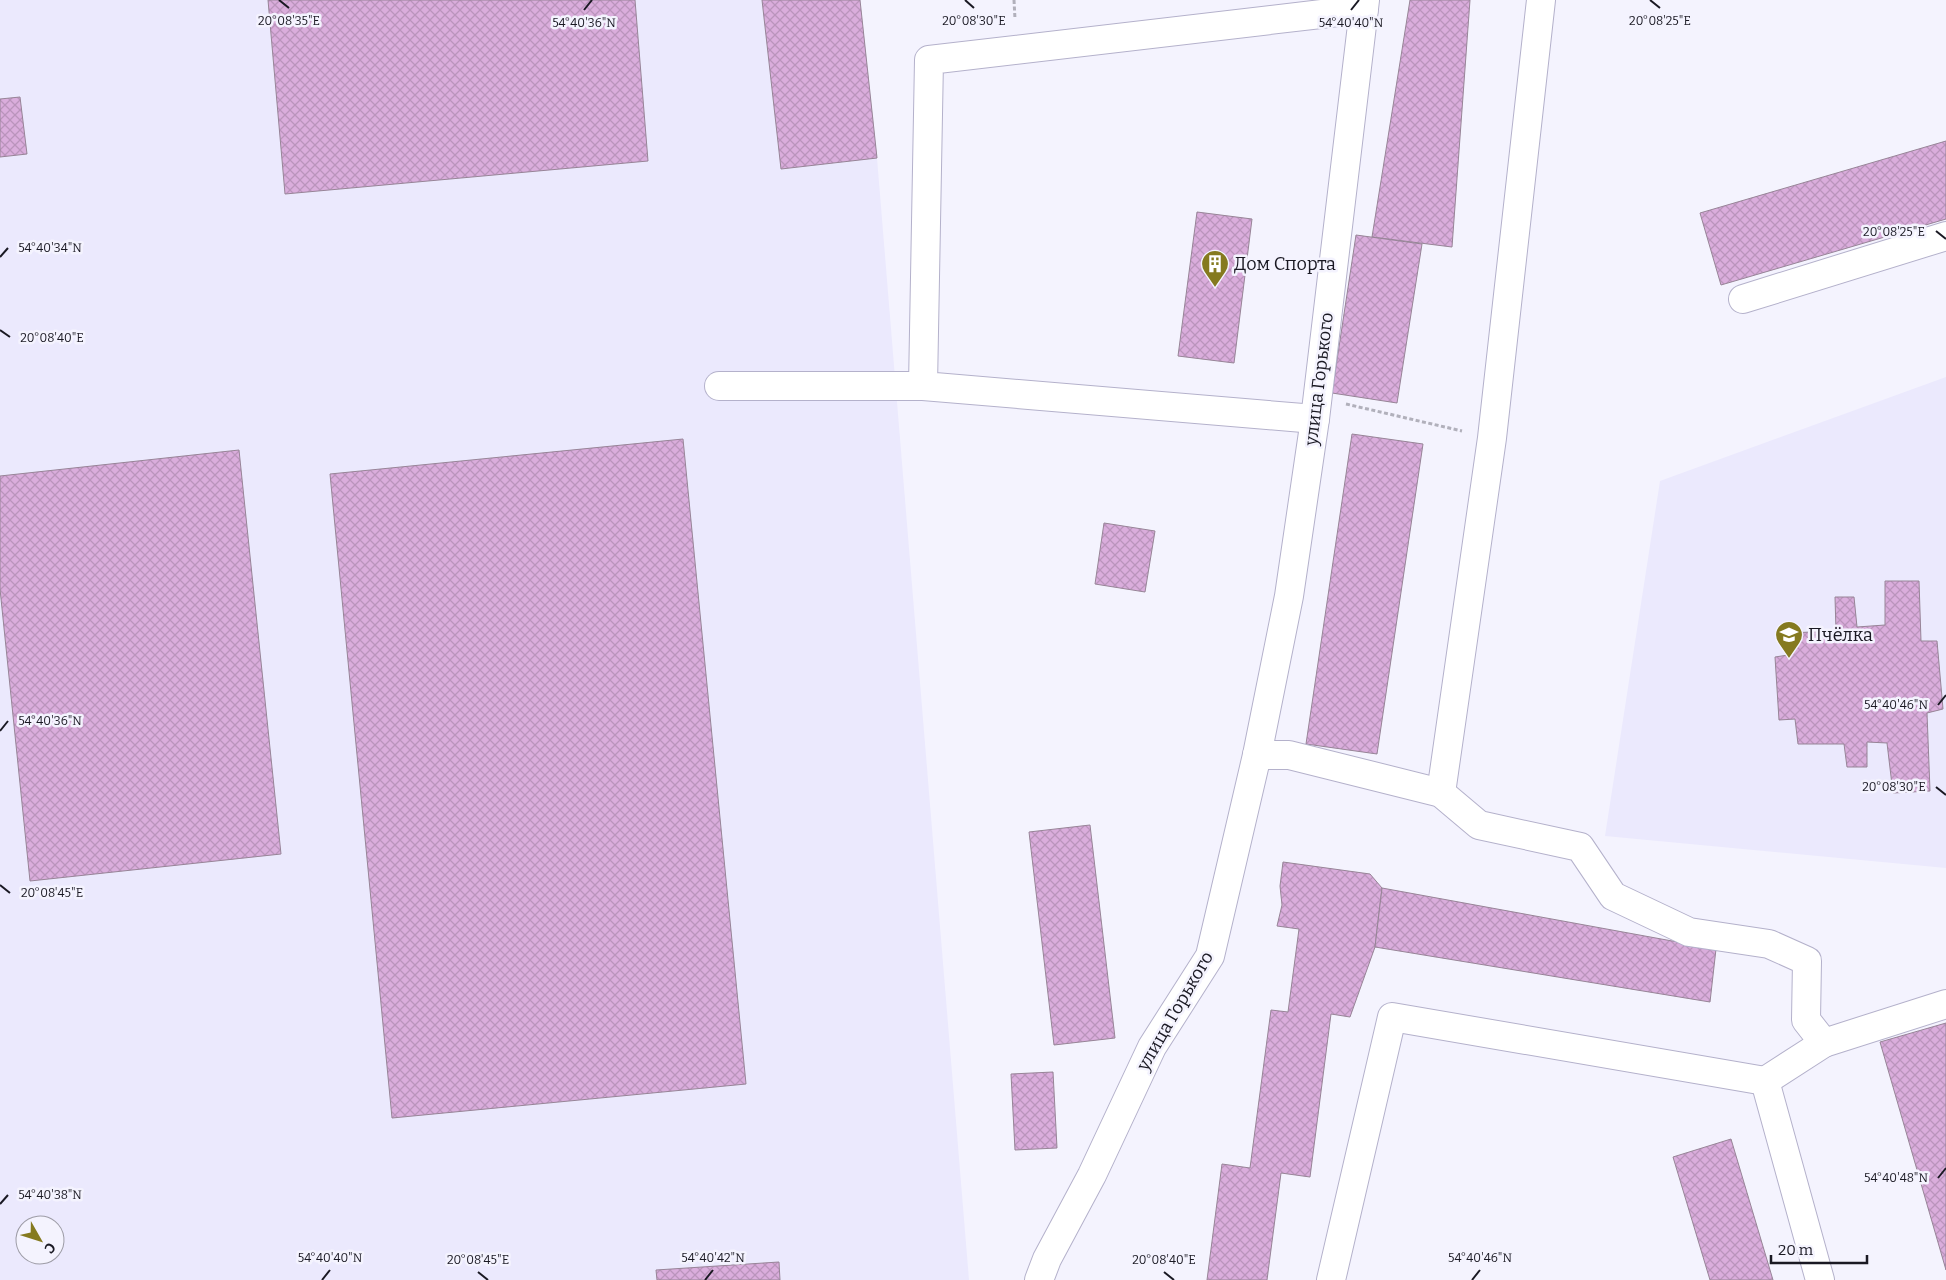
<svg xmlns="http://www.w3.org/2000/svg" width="1946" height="1280" font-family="Bitter,serif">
<defs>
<pattern id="building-cross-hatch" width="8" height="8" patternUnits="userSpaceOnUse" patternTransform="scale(1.25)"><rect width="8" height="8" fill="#daaddc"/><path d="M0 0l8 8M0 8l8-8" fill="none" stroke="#ba94bc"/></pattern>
</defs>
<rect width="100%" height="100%" fill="#f4f3fe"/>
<g fill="#ebe9fd" fill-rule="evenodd">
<path d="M0,0H860L877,158L969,1280H0ZM25,1225H55V1255H25Z"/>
<path d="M1946,377V868L1605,836L1660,481Z"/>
</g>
<g fill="url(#building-cross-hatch)" stroke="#978497">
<path d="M268,0H635L648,161L285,194Z"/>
<path d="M762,0H860L877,158L781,169Z"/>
<path d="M1410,0H1470L1452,247L1372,237Z"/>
<path d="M20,97L27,154L0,157V99Z"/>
<path d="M1946,141V219L1721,285L1700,213Z"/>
<path d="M1197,212L1252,219L1234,363L1178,356Z"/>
<path d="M1356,235L1422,244L1397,403L1332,393Z"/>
<path d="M1352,434L1423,444L1377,754L1306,744Z"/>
<path d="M683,439L746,1084L392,1118L330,474Z"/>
<path d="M239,450L281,854L30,881L0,589V476Z"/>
<path d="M1104,523L1155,531L1145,592L1095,584Z"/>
<path d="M1885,581H1919L1921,641H1937L1943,709L1927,713L1930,791L1893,793L1887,743L1867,742V767H1847L1844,744H1798L1795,719L1779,720L1775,657L1788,655V633L1836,631L1835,597H1854L1857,627L1885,625Z"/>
<path d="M1090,825L1115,1038L1054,1045L1029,832Z"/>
<path d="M1283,862L1370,874L1382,888L1375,947L1350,1017L1331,1014L1310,1177L1281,1173L1267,1280H1207L1222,1164L1250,1168L1271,1010L1288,1012L1299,929L1277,926L1282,905L1280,886Z"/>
<path d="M1382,888L1716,949L1710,1002L1375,947Z"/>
<path d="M1946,1023V1270L1880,1042Z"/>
<path d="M1053,1072L1057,1148L1015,1150L1011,1074Z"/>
<path d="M1731,1139L1773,1280H1710L1673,1157Z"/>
<path d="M779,1262L780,1280H657L656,1270Z"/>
</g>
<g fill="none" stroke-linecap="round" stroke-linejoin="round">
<defs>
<g id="minor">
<path d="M1743,299L1946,236"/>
<path d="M719,386H923"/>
<path d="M1315,419L923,386L929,60L1364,9"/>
<path d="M1257,755H1289L1441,793L1479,825L1580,847L1613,896L1689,932L1769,944L1807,961L1806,1020L1824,1043L1946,1004"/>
<path d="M1441,793L1492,438L1541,0"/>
<path d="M1765,1081L1820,1280"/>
<path d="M1765,1081L1824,1043"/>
<path d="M1039,1280L1047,1259L1092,1175L1152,1047L1210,956L1257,755L1289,596L1315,419L1365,0"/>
<path d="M1331,1280L1392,1017L1765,1081"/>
</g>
</defs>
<use href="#minor" stroke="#b4b1cb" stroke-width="30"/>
<g stroke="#b1b0bb" stroke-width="3" stroke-dasharray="4 2.5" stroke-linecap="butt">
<path d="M1014,0L1015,19"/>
<path d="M1346,404L1462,431"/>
</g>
<use href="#minor" stroke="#fff" stroke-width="28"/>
</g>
<path fill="none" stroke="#1a1923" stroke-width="2" d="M279,0L289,8M965,0L974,8M1650,0L1660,8M584,10L592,0M1351,10L1359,0M1936,231L1946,239M0,257L8,248M0,330L10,337M1938,705L1946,695M0,731L8,721M1936,787L1946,795M0,885L10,893M1938,1178L1946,1168M0,1204L8,1195M478,1272L488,1280M1164,1272L1174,1280M322,1280L330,1270M705,1280L713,1270M1472,1280L1480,1270"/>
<defs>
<symbol id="building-pin" viewBox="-11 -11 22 30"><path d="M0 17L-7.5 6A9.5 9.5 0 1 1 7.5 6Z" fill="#857a1f" stroke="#f4f3fe"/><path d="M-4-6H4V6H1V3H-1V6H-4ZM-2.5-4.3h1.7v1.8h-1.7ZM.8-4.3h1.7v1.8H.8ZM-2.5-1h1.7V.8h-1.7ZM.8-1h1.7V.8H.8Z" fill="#fff"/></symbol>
<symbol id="school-pin" viewBox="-11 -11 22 30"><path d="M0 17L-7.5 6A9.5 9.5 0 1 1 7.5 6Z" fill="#857a1f" stroke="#f4f3fe"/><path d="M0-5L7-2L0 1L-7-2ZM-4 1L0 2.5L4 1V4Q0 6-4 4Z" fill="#fff"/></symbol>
</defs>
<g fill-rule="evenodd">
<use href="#building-pin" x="1199" y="248" width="32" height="43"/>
<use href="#school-pin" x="1773" y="619" width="32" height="43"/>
</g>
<g text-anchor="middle" stroke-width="5" stroke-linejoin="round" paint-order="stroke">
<g font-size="18" fill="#1a1923" stroke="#f4f3fe" text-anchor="start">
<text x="1234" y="270">Дом Спорта</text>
<text x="1808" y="641">Пчёлка</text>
</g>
<g font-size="18" fill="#1a1923" stroke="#f4f3fe">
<text transform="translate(1319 379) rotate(-83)" y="6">улица Горького</text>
<text transform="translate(1175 1011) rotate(-60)" y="6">улица Горького</text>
</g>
</g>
<g font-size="12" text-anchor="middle" fill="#1a1923" stroke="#f4f3fe" stroke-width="5" stroke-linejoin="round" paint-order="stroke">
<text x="289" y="25">20°08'35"E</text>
<text x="974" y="25">20°08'30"E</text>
<text x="1660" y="25">20°08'25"E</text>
<text x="584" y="27">54°40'36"N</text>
<text x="1351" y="27">54°40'40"N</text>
<text x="1894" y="236">20°08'25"E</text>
<text x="50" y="252">54°40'34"N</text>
<text x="52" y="342">20°08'40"E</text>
<text x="1896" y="709">54°40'46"N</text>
<text x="50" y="725">54°40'36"N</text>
<text x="1894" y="791">20°08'30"E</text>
<text x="52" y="897">20°08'45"E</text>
<text x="1896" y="1182">54°40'48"N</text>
<text x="50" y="1199">54°40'38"N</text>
<text x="330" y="1262">54°40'40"N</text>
<text x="713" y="1262">54°40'42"N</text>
<text x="1480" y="1262">54°40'46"N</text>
<text x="478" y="1264">20°08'45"E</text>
<text x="1164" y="1264">20°08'40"E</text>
</g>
<g transform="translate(40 1240) rotate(129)"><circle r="24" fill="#f4f3fe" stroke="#9d9ca6"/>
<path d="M0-4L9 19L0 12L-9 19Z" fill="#857a1f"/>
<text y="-8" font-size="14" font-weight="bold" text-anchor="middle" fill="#1a1923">С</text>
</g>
<path d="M1771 1255v8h96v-8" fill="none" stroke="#1a1923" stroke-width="2.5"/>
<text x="1778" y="1255" font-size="15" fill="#1a1923" stroke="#f4f3fe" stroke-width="4" paint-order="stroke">20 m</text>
</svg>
